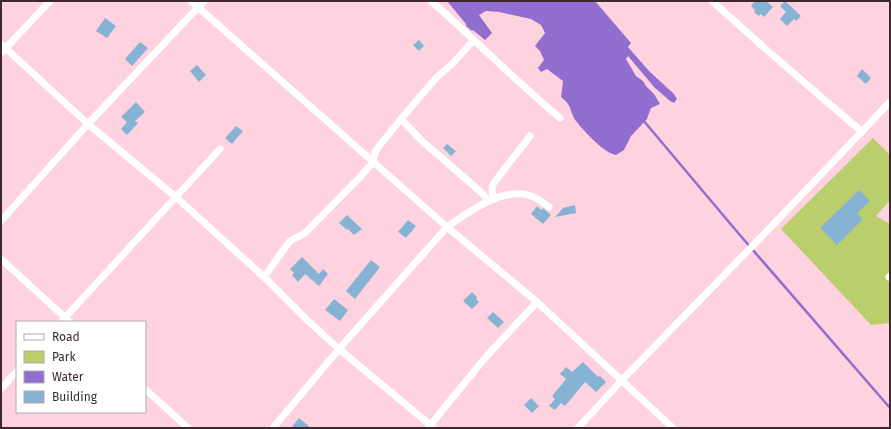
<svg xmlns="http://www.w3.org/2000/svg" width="891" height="429" font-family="'Fira Sans',sans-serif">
<rect width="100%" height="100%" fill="#ffd2df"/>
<path fill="#bace6d" d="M873,138L890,155V200L876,216L890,224V323L871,325L781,229Z"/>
<path fill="#916dd0" d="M447,1H595L631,43L628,47L649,71L674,94L677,99L674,103L670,101L654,87L628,56L626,59L636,76L643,81L646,86L654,94L660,104L651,108L647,119L631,136L624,150L616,155C605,154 583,130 576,121C569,111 573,106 561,97L563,81L547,69L541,72L538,68L544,60L540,51L535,46L545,33L541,25L531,19L499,12L486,11L479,15L492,33L485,40L473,30L472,31L466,26V24Z"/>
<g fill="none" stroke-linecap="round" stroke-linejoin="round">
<path stroke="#916dd0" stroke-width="2.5" d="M643,120L739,234L890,408"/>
</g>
<g fill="#86b3d3">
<path d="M755,1H766L773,7L764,17L761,14L759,16L754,12L755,10L751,6Z"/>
<path d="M785,1L801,16L796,21L794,19L787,26L780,19L786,12L780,6Z"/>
<path d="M105,18L116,26L107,38L96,31Z"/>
<path d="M419,40L424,46L419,51L413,45Z"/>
<path d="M140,42L148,48L132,66L125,59Z"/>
<path d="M197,65L206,75L199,82L190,71Z"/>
<path d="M862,69L871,78L866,84L857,76Z"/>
<path d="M136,102L145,112L135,121L138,123L127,135L121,129L127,122L121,117Z"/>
<path d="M236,126L243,131L232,144L225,138Z"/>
<path d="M447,144L456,151L451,156L443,148Z"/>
<path d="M859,190L870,201L857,213L863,219L837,245L820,228Z"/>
<path d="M575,205L576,213L555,217L563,208Z"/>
<path d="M537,206L541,210L543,208L551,215L543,224L531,214Z"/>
<path d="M347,215L362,229L354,235L348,229L347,230L339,223Z"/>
<path d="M408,220L416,226L406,238L398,232Z"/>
<path d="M302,257L319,274L323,269L328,274L319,286L305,274L298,282L292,275L294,273L290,269Z"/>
<path d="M371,260L380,267L355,299L346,291Z"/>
<path d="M472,292L477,297L476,299L479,302L472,309L463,301Z"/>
<path d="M334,299L348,310L340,321L325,310Z"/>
<path d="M493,312L504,322L498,328L487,318Z"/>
<path d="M583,362L598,377L600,376L606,382L596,392L585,382L565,406L561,403L555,410L549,406L555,399L552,396L566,379L560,374L566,367L572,372Z"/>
<path d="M531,398L539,406L532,413L524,405Z"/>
<path d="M299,418L311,428H291Z"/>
</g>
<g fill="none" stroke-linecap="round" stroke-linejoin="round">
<g stroke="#fff" stroke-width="7">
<path d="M191,1L447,227L537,302L673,428"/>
<path d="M431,1C475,39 515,81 560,118"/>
<path d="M712,1L769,52L862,132"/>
<path d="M1,44L88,124L177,198L264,277L307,320L339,349L434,428"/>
<path d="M1,53L50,1"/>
<path d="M401,119L422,141L482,193L489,201"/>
<path d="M495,199L492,192L493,184L530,136"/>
<path d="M1,221L88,124L204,1"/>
<path d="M1,259L70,322"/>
<path d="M264,277L290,241L305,233L361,176L373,162L375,152L380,145L401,119L436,78L453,63L474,40"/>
<path d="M889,277L890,276"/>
<path d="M61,322L220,149"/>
<path d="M1,389L17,371"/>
<path d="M145,389L188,428"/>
<path d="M273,428L339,349L447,227C469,212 502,186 531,196C537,198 544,203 549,207"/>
<path d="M428,428L485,358L537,302"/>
<path d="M578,428L621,381L768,230L890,102"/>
</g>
</g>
<rect width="891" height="429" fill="none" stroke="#3d282f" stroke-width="4"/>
<rect x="16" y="321" width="130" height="92" fill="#ffffff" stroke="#b1a9ac"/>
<rect x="24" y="334" width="20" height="6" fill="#ffffff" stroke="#b1a9ac"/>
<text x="52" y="341" font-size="12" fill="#3d282f">Road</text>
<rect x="24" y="351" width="20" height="12" fill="#bace6d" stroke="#b1a9ac"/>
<text x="52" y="361" font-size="12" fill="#3d282f">Park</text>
<rect x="24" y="371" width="20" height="12" fill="#916dd0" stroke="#b1a9ac"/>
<text x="52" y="381" font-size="12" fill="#3d282f">Water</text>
<rect x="24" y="391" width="20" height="12" fill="#86b3d3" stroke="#b1a9ac"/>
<text x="52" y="401" font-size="12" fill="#3d282f">Building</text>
</svg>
